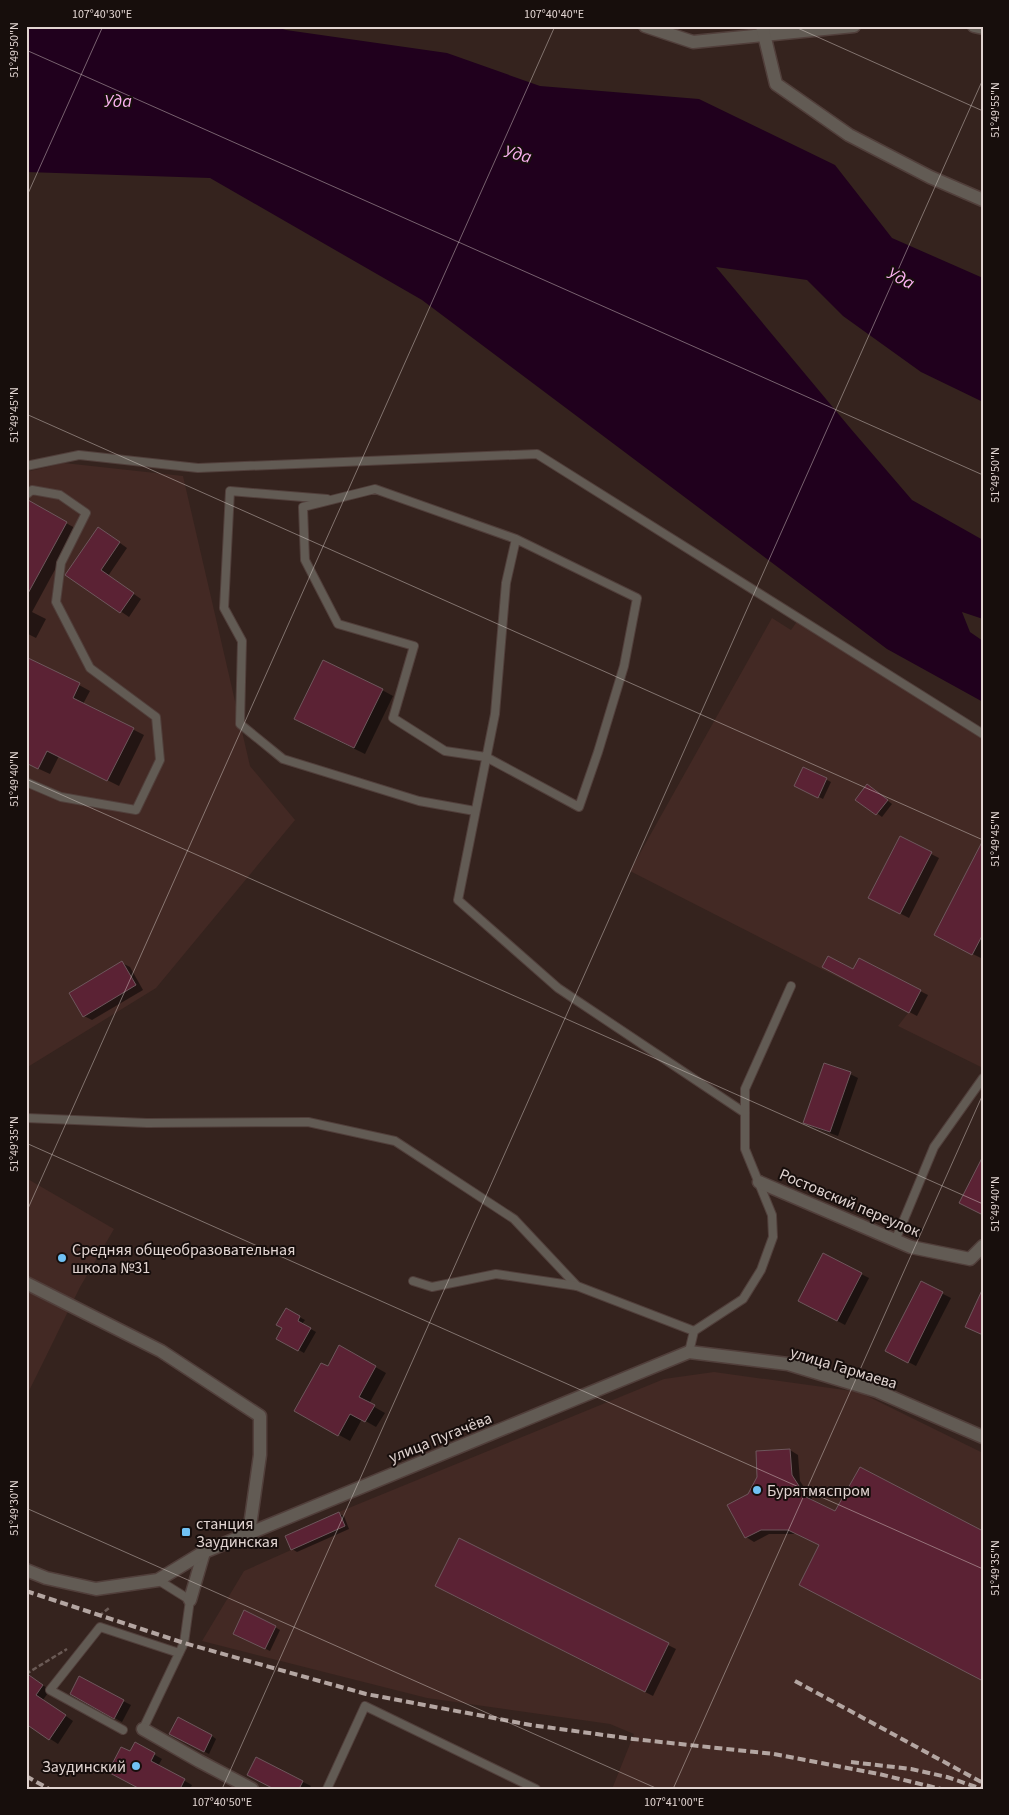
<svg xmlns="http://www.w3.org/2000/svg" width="1009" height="1815" font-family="'Source Sans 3',sans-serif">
<rect width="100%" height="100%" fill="#35231e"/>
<g fill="#432924">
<path d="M64,463L183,476L250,766L295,820L156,988L26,1068V472Z"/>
<path d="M772,618L791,630L798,620L983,733V1068L898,1026L908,1013L630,871Z"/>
<path d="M26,1178L114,1229L80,1287L26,1397Z"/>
<path d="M714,1372L859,1392L983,1453V1789H612L634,1734L610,1724L427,1698L202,1641L244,1571L291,1550L285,1536L339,1512L664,1379Z"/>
</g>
<path fill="#20001d" d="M26,26H273L286,30L447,53L540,86L699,99L835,165L892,238L983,278V402L921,372L843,316L807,280L716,267L851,429L912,500L983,540V619L962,612L970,632L983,641V702L887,649L422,300L210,178L26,172Z"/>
<g fill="#0007">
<path d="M29,503L77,529L32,612L46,619L36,638L26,633V543Z"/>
<path d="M106,533L127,548L108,576L141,599L129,617L67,575Z"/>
<path d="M79,685L90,691L83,704L144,735L119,786L59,756L50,774L26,763Z"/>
<path d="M382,690L393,696L365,754L306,725Z"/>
<path d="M804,768L831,782L823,799L801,788Z"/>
<path d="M873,789L892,804L882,817L857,799Z"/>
<path d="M900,838L939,858L909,918L878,902Z"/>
<path d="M983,842V959L946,941Z"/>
<path d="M122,963L130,967L143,990L92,1020L84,1016Z"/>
<path d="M831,971L920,991L928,995L917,1016Z"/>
<path d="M850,1074L858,1078L838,1136L813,1127L805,1122Z"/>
<path d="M861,1274L869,1278L845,1325L808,1305Z"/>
<path d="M921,1283L951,1298L916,1366L895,1355Z"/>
<path d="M286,1310L305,1320L302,1324L316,1332L304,1353L278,1338L284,1328Z"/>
<path d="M340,1347L386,1373L369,1404L385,1413L376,1427L362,1419L350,1441L296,1411L328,1368Z"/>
<path d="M790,1450L798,1455L800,1481L814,1502L836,1513L820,1545L798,1534H769L754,1542L746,1537L748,1495Z"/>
<path d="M339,1514L344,1516L349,1529L297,1552L292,1549Z"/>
<path d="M459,1540L676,1649L653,1696L444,1590Z"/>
<path d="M275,1627L280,1630L270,1651L239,1636Z"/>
<path d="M38,1682L50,1690L43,1700L73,1721L58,1744L26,1723Z"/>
<path d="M71,1694L123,1701L131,1705L122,1722Z"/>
<path d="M170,1734L212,1736L216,1739L209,1754Z"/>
<path d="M136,1744L162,1759L158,1766L192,1785L190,1789H142L131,1753Z"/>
<path d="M257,1759L311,1786L309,1789H276Z"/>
</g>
<g fill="#5b2234" stroke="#6e575c">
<path d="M28,500L67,522L26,597V501Z"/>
<path d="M98,527L120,542L101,570L134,593L120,613L65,575Z"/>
<path d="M26,657L80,683L73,698L134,728L107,781L47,751L38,769L26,763Z"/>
<path d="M323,660L383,689L354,748L294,719Z"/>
<path d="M803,767L827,778L818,798L794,786Z"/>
<path d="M867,784L888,800L876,815L855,800Z"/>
<path d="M900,836L932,852L900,914L868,898Z"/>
<path d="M983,840V934L972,955L934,935Z"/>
<path d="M828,956L853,969L859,958L921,990L909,1013L822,967Z"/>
<path d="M122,961L136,985L83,1017L69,993Z"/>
<path d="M824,1063L851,1072L830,1132L803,1123Z"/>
<path d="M983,1156V1215L959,1203Z"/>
<path d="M823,1253L862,1273L837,1321L798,1301Z"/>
<path d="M921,1281L943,1292L908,1363L885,1351Z"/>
<path d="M983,1288V1335L965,1327Z"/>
<path d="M286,1308L300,1316L298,1321L311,1328L298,1351L276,1339L282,1328L276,1325Z"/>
<path d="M339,1345L376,1366L359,1397L375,1405L365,1422L350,1414L338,1436L294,1411L321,1363L328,1366Z"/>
<path d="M790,1449L792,1475L806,1497L835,1511L860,1467L983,1531V1681L799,1585L819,1545L788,1530H761L745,1538L727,1505L748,1494L757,1477L756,1451Z"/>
<path d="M339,1512L345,1526L291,1550L285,1536Z"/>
<path d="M459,1538L669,1643L645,1692L435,1586Z"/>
<path d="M244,1610L276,1626L265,1649L233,1634Z"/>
<path d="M26,1673L43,1685L36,1695L66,1715L49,1740L26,1724Z"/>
<path d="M79,1676L124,1700L114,1719L70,1694Z"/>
<path d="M178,1717L212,1735L204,1752L169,1734Z"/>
<path d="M135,1742L155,1753L151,1761L185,1779L180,1789H140L108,1772L121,1747L130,1751Z"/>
<path d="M256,1757L303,1781L299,1789H274L247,1775Z"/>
</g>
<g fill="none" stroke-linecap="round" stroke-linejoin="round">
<defs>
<g id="service">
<path d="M26,466L79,455L198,468L537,454L983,734"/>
<path d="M26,495L32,490L60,495L86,513L61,563L56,602L90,668L156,717L160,760L136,810L61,797L26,782"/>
<path d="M327,499L230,491L224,608L242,641L240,724L283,759L419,801L475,811"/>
<path d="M516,539L637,598L624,666L598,752L579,807L486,757L445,751L393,718L414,646L338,624L305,560L303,507L375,489L516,539L506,583L495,714L458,900L558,988L745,1113"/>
<path d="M26,1118L147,1123L308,1122L395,1141L514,1219L577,1286L694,1331"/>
<path d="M895,1241L934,1147L983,1078"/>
<path d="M413,1281L432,1287L496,1274L577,1286"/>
<path d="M689,1352L694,1331L743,1299L761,1270L773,1237L772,1215L745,1149V1089L791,986"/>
<path d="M143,1729L184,1643L190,1600L158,1580"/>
<path d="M123,1730L50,1690L100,1627L179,1653"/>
<path d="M327,1789L365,1706L536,1789"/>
</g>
<g id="minor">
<path d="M645,26L693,42L854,26"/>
<path d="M762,26L776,84L849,135L930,177L983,200"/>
<path d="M974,26L983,28"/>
<path d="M759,1182L911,1247L970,1259L983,1246"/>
<path d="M26,1283L161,1351L260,1416V1455L249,1533"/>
<path d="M190,1600L204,1552"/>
<path d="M143,1729L199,1761L252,1789"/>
</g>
<path id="tertiary" d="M26,1570L46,1578L96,1589L158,1580L204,1552L689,1352L788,1364L877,1391L983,1437"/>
</defs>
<use href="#service" stroke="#513f3b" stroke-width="10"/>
<use href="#minor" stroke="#513f3b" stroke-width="15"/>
<use href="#tertiary" stroke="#513f3b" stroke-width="15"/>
<g stroke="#6a5a55" stroke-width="2.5" stroke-dasharray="5 2.5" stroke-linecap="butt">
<path d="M99,1616L109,1608"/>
<path d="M26,1674L67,1649"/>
</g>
<use href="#service" stroke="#625b54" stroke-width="8"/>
<use href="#minor" stroke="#625b54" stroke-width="12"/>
<use href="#tertiary" stroke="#625b54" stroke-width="12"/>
<g stroke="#b4a6a2" stroke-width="4" stroke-dasharray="8 4" stroke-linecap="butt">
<path d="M26,1591L184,1643L366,1694L531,1725L633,1739L774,1754L879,1774L941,1789"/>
<path d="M795,1681L983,1783"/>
<path d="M851,1762L911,1769L947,1777L982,1789"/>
<path d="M26,1776L49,1789"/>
</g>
</g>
<path fill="none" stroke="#e1d4d1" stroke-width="1" stroke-opacity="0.45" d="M793,26L983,111M26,50L983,475M26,198L103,26M26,414L983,840M26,779L983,1204M26,1143L983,1569M26,1213L555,26M26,1508L658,1789M222,1789L983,79M673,1789L983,1094"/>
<g fill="#70c1f4" stroke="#170e0c" stroke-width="2">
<circle cx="62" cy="1258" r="5"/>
<circle cx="757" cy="1490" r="5"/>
<rect x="181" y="1527" width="10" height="10" rx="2.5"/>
<circle cx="136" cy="1766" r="5"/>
</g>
<g text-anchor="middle" stroke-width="4" stroke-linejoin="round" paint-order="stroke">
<g font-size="16" fill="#e1d4d1" stroke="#170e0c">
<text transform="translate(850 1202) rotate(23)" y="6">Ростовский переулок</text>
<text transform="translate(844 1367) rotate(17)" y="6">улица Гармаева</text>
<text transform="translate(440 1437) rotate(-22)" y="6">улица Пугачёва</text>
</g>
<g font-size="16" fill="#e1d4d1" stroke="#170e0c" text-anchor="start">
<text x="72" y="1255">Средняя общеобразовательная<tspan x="72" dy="18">школа №31</tspan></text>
<text x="767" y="1496">Бурятмяспром</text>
<text x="196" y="1529">станция<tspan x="196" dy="18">Заудинская</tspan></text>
<text x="126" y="1772" text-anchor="end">Заудинский</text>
</g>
<g font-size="18" font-style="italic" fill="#fcb2f1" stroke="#170e0c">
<text x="118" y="107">Уда</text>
<text transform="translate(518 154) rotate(14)" y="6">Уда</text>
<text transform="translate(901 278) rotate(27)" y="6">Уда</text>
</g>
</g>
<rect width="1009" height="1815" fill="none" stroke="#170e0c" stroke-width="55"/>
<rect x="28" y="28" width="954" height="1760" fill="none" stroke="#e1d4d1" stroke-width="2"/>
<g font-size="12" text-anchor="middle" fill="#e1d4d1">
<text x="102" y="18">107°40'30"E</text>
<text x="554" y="18">107°40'40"E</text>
<text transform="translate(14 50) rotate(-90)" y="4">51°49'50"N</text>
<text transform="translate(995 110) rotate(-90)" y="4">51°49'55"N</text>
<text transform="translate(14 415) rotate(-90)" y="4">51°49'45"N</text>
<text transform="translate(995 475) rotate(-90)" y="4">51°49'50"N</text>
<text transform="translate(14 779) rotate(-90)" y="4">51°49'40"N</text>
<text transform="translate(995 839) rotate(-90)" y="4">51°49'45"N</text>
<text transform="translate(14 1144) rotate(-90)" y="4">51°49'35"N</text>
<text transform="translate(995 1204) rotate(-90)" y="4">51°49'40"N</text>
<text transform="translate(14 1508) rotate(-90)" y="4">51°49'30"N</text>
<text transform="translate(995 1568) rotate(-90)" y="4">51°49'35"N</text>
<text x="222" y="1806">107°40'50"E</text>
<text x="674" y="1806">107°41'00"E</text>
</g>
</svg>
